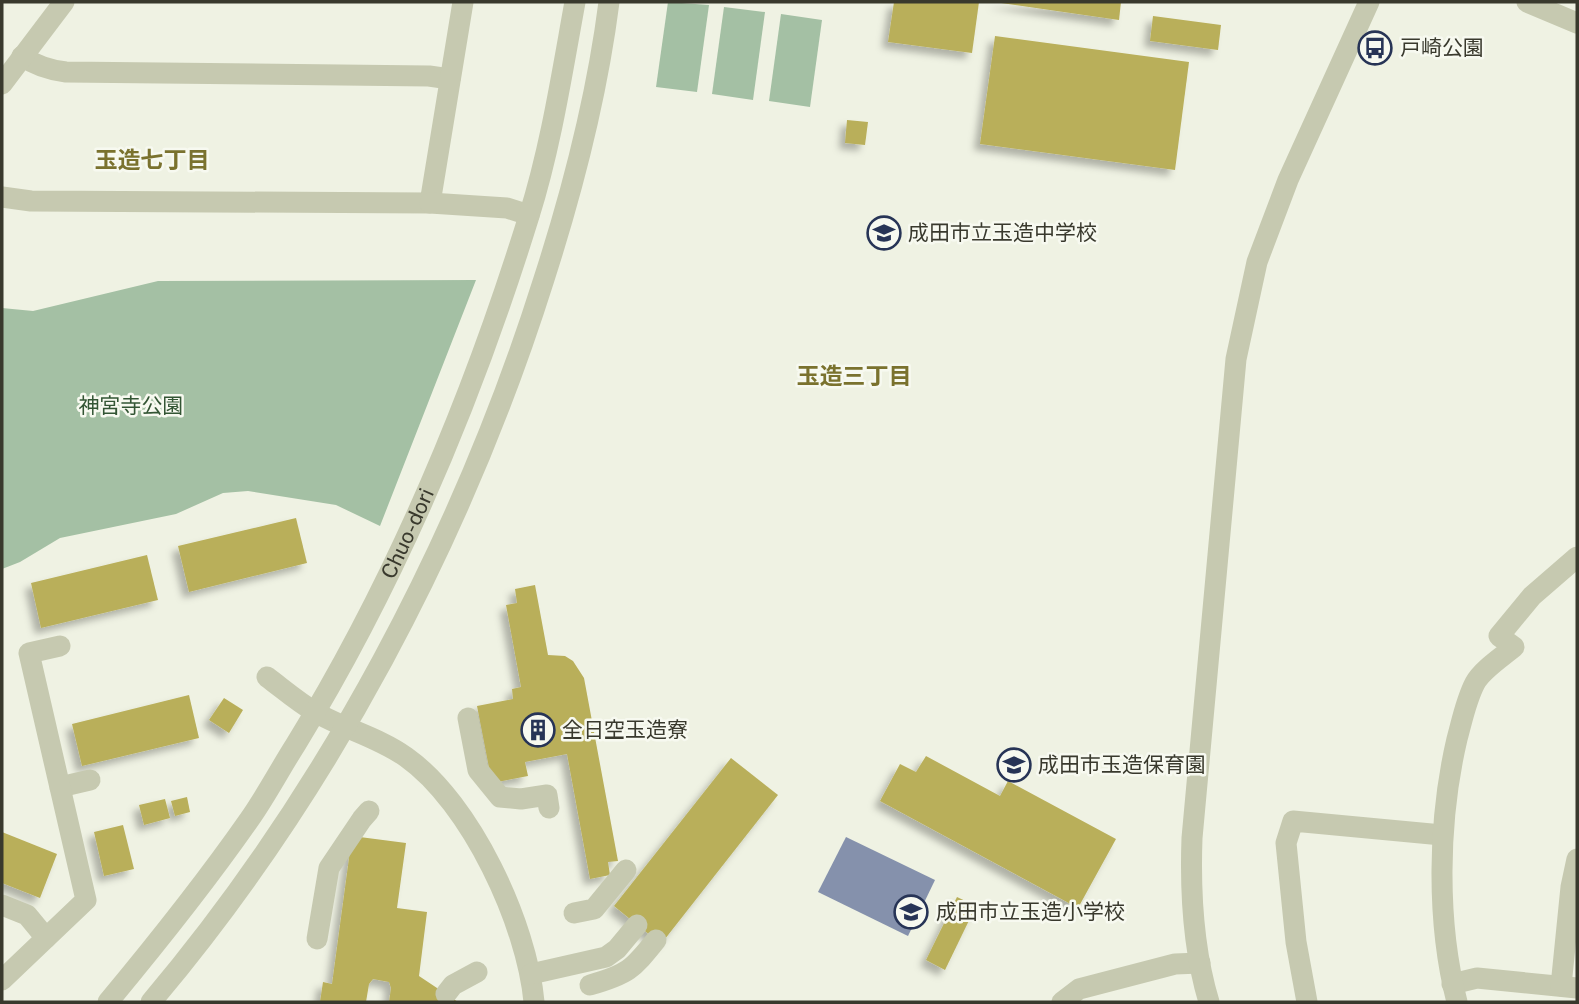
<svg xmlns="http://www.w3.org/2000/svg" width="1579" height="1004" font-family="'Public Sans','Noto Sans JP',sans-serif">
<defs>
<filter id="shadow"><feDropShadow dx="-6" dy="6" stdDeviation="3.5" flood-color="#0004"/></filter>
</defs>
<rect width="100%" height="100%" fill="#eff2e3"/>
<g fill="#a4c0a4">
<path d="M668,2L709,5L697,92L656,87Z"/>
<path d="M724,7L765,12L753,100L712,94Z"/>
<path d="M781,14L822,20L810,107L769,101Z"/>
<path d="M476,280L380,526L336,505L248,491L223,493L176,514L60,538L20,562L2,569V308L33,311L158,281Z"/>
</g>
<path fill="#8591ac" d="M846,837L935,880L908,936L818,892Z"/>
<g fill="#b9af5a" filter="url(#shadow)">
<path d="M894,2H979L972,53L888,42Z"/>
<path d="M994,2H1121L1119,20Z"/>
<path d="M1153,16L1221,25L1218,50L1150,41Z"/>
<path d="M995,36L1189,62L1175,170L980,144Z"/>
<path d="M847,120L868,122L865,145L845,143Z"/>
<path d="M296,518L307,563L189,592L178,546Z"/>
<path d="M147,555L158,600L41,628L31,583Z"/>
<path d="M535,585L548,655L565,656L573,661L584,678L618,861L608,862L610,875L590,879L567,754L525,762L528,776L492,783L477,706L513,699L512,689L521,687L506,605L517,603L515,589Z"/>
<path d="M189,695L199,738L82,766L72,724Z"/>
<path d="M224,698L243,710L229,733L209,720Z"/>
<path d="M926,756L1000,796L1008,781L1116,839L1078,908L880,801L900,764L916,772Z"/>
<path d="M731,758L778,795L661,944L614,906Z"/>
<path d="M187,797L190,812L175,816L171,801Z"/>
<path d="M165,799L170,818L144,825L139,805Z"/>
<path d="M123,825L134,869L104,876L94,832Z"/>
<path d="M2,832L57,854L40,898L2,883Z"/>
<path d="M352,836L406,843L397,908L427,912L419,976L458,1002H389L391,988L389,982L373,979L369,984L366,1002H320L323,982L332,984Z"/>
<path d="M957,897L976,906L945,970L926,960Z"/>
</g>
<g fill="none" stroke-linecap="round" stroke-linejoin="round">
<g stroke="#c6c9b0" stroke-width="21">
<path d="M1527,2L1577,23"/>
<path d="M22,56C36,66 49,70 66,72L429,76L450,79"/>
<path d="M2,84L64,2"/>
<path d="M2,197L31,201L430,203L463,2"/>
<path d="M430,203L507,208L529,215"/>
<path d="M267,677C283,689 298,702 315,712C344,729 378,737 406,757C471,803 527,924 534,1002"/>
<path d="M468,718L478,770L500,797L521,799L547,795L549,808"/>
<path d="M60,787L90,780"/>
<path d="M2,905L27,915L46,938"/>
<path d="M574,913L594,909L626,870"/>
<path d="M317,939L329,868L362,819L369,811"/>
<path d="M531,974L606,957L617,949L637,925"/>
<path d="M2,980L86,900L29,653L60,646"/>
<path d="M1452,984L1477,978L1577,988"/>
<path d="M590,985C628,974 632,970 656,940"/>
<path d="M1561,986L1571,887L1577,859"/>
<path d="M446,994L453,985L477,972"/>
<path id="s1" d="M108,1002C157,943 205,883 249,820C266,796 280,769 296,744C397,579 472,400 529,216C551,146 562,73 575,2"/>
<path d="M151,1002C327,794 462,539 544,279C573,189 597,96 609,2"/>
<path d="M1062,1002L1079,989L1175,964L1200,963"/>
<path d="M1209,1002C1193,949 1190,893 1192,838L1236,359L1257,262L1288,180L1369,2"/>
<path d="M1307,1002L1296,942L1286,843L1293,821L1442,835"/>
<path d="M1457,1002C1436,921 1438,820 1457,739C1462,721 1466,700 1475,683C1482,670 1502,657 1514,647L1499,636L1532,596L1577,557"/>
</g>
</g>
<defs>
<symbol id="bus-ring" viewBox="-11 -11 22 22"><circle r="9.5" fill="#f7f9f0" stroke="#273456" stroke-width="1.5"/><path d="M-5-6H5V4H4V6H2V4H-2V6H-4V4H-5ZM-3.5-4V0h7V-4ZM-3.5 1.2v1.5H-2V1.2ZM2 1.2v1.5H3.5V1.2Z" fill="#273456"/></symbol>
<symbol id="school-ring" viewBox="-11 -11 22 22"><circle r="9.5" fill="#f7f9f0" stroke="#273456" stroke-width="1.5"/><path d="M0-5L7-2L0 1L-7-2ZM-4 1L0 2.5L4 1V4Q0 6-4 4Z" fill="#273456"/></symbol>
<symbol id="building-ring" viewBox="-11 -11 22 22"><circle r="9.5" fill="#f7f9f0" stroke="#273456" stroke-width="1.5"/><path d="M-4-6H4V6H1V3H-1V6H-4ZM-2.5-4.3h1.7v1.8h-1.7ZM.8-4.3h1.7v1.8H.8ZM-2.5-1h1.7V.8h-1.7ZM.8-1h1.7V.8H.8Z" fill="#273456"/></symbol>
</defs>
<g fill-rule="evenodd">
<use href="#bus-ring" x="1356" y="29" width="38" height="38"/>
<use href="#school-ring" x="865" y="214" width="38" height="38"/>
<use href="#building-ring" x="519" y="711" width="38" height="38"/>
<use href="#school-ring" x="995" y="746" width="38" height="38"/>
<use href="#school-ring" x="892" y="893" width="38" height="38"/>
</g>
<g text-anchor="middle" stroke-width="5" stroke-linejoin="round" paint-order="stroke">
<g font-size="21" fill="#39392d" stroke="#f7f9f0" text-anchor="start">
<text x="1400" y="55">戸崎公園</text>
<text x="908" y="240">成田市立玉造中学校</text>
<text x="562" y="737">全日空玉造寮</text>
<text x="1038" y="772">成田市玉造保育園</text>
<text x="936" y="919">成田市立玉造小学校</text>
</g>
<g font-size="21" fill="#335534" stroke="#f7f9f0">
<text x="131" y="413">神宮寺公園</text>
</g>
<g font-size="21" fill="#39392d" stroke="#f7f9f0">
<text dy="7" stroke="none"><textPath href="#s1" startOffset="558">Chuo-dori</textPath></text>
</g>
<g font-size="23" font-weight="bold" fill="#7a722e" stroke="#f7f9f0">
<text x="152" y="168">玉造七丁目</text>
<text x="854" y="384">玉造三丁目</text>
</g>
</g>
<rect width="1579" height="1004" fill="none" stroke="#39392d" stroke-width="7"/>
</svg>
